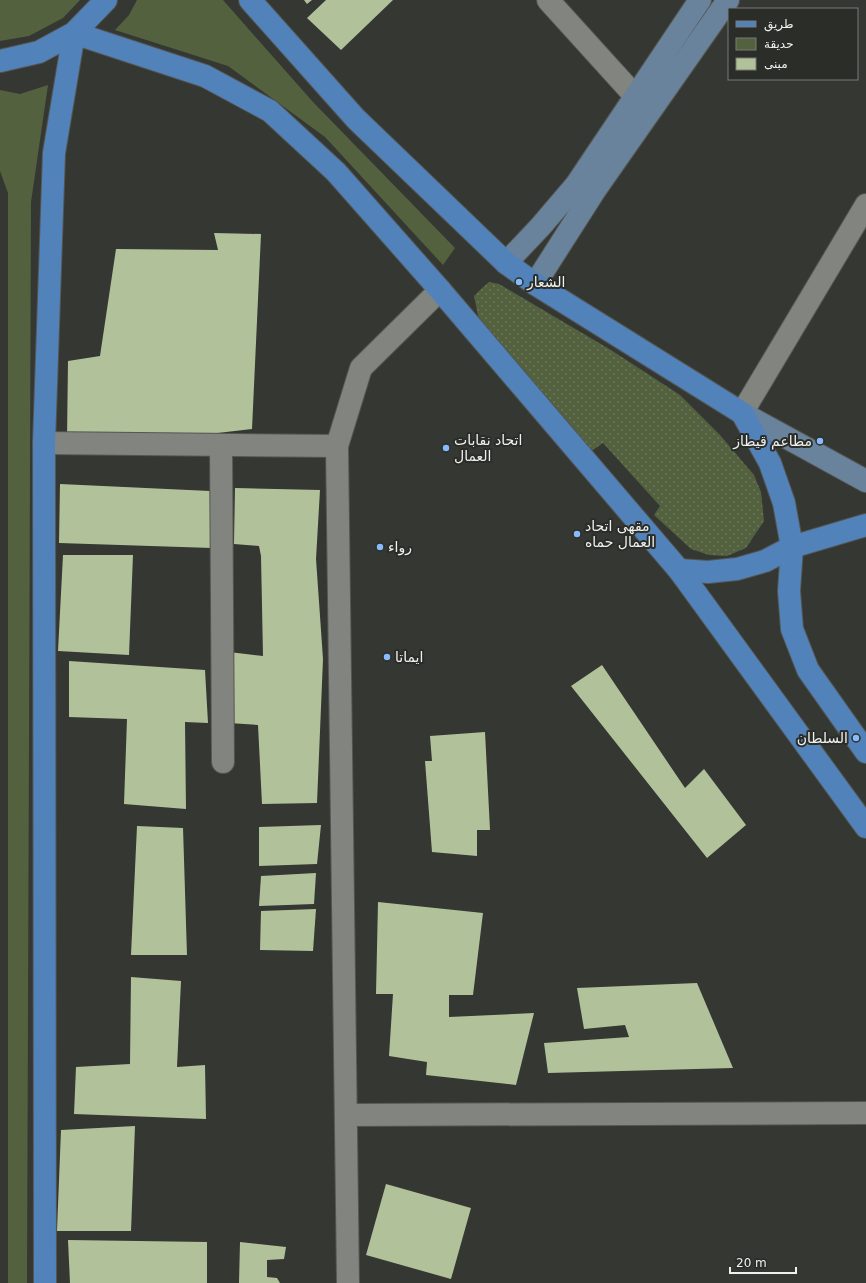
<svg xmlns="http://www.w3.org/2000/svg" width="866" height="1283" font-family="'DejaVu Sans','Noto Naskh Arabic',sans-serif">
<defs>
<pattern id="grass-dots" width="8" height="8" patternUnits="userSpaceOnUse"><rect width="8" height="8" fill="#53613f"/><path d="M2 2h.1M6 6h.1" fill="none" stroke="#6c785b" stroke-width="1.8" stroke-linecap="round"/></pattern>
</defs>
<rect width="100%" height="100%" fill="#353733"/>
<path fill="url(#grass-dots)" d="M489,282L499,284L611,350L680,395L720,435L754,475L761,492L764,521L746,548L727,556L709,555L691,549L654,515L660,506L603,443L590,452L479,320L474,296L482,288Z"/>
<g fill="#53613f">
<path d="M0,0H80L63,18L29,36L0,41Z"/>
<path d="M137,0H223L313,102L455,248L443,265L325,137L228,66L115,30L129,15Z"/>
<path d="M48,85L31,202L27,1283H8V193L0,171V90L20,94Z"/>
</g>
<g fill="#b1c29b">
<path d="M304,0H312L307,4Z"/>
<path d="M326,0H393L341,50L307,18Z"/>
<path d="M214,233L261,234L252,429L183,437L67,438L68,361L100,356L116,249L218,250Z"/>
<path d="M60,484L210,491L212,548L59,543Z"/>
<path d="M235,488L320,490L316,559L323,659L317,803L262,804L258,725L229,723V652L263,656L261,556L259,546L234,544Z"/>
<path d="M63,555H133L129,655L58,651Z"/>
<path d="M69,661L205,670L208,723L185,722L186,809L124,804L127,719L69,717Z"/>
<path d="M602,665L685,788L704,769L746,825L707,858L571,686Z"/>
<path d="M485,732L490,830H477V856L432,852L425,761H432L430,736Z"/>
<path d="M321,825L317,864L259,866V827Z"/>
<path d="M137,826L183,828L187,955H131Z"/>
<path d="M316,873L314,904L259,906L261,876Z"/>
<path d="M378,902L483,913L473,995H449V1017L534,1013L516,1085L426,1075L427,1062L389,1056L393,994H376Z"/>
<path d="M316,909L313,951L260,950L261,911Z"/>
<path d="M131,977L181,981L177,1067L205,1065L206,1119L74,1114L76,1067L130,1064Z"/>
<path d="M697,983L733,1068L548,1073L544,1043L629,1037L625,1025L584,1029L577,988Z"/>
<path d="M135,1126L131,1231H57L61,1130Z"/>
<path d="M386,1184L471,1208L451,1279L366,1255Z"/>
<path d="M68,1240L207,1242V1283H70Z"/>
<path d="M240,1242L286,1247L284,1259L267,1260V1277L277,1278L280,1283H239Z"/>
</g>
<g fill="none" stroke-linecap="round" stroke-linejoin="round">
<defs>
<g id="street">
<path d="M548,0L635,96"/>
<path d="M742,413L866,205"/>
<path d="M44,443L337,446"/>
<path d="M221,445L223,762"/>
<path d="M346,1115L866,1113"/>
<path d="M348,1283L337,446L361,368L440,290"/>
</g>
<g id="secondary">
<path d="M506,263L541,226L576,185L700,0"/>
<path d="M535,284L595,190L728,0"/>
<path d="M742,413L866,481"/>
</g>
<g id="primary">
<path d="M250,0L356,119L506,263L535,284L742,413L770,463L784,503L792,547L789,591L792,629L808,670L866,752"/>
<path d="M0,61L39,52L74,33L106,0"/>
<path d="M679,570L708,572L737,569L765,561L792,547L866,525"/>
<path d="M45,1283L44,443L54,153L74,33L205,76L270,111L336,172L440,290L679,570L866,827"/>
</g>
</defs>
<use href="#street" stroke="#545652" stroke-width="24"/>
<use href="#secondary" stroke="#545652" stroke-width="24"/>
<use href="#primary" stroke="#545652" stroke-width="24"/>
<use href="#street" stroke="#82847f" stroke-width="22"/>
<use href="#secondary" stroke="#6a839c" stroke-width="22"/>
<use href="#primary" stroke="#5182ba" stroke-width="22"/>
</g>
<g fill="#88bafc" stroke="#2b2d29" stroke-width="1.5">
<circle cx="519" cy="282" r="4"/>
<circle cx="820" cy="441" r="4"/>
<circle cx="446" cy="448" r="4"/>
<circle cx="577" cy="534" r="4"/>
<circle cx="380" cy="547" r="4"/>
<circle cx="387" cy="657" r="4"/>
<circle cx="856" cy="738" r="4"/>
</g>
<g text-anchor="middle" stroke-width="4" stroke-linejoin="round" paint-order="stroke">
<g font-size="14" fill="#f0f1ef" stroke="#2b2d29" text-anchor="start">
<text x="527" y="287">الشعار</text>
<text x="454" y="445">اتحاد نقابات<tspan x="454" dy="16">العمال</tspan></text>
<text x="812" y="446" text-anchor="end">مطاعم قيطاز</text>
<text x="585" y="531">مقهى اتحاد<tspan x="585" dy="16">العمال حماه</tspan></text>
<text x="388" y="552">رواء</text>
<text x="395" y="662">ايماتا</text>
<text x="848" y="743" text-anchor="end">السلطان</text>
</g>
</g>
<rect x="728" y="8" width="130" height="72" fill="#2b2d29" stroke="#7a7b78"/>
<rect x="736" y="21" width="20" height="6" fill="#5182ba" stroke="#7a7b78"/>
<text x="764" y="28" font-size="12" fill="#f0f1ef">طريق</text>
<rect x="736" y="38" width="20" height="12" fill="#53613f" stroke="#7a7b78"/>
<text x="764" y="48" font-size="12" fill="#f0f1ef">حديقة</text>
<rect x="736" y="58" width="20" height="12" fill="#b1c29b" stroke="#7a7b78"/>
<text x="764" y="68" font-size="12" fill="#f0f1ef">مبنى</text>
<path d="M730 1267v6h66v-6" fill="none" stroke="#f0f1ef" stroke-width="2"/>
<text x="736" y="1267" font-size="12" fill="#f0f1ef" stroke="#2b2d29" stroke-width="3" paint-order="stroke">20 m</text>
</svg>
